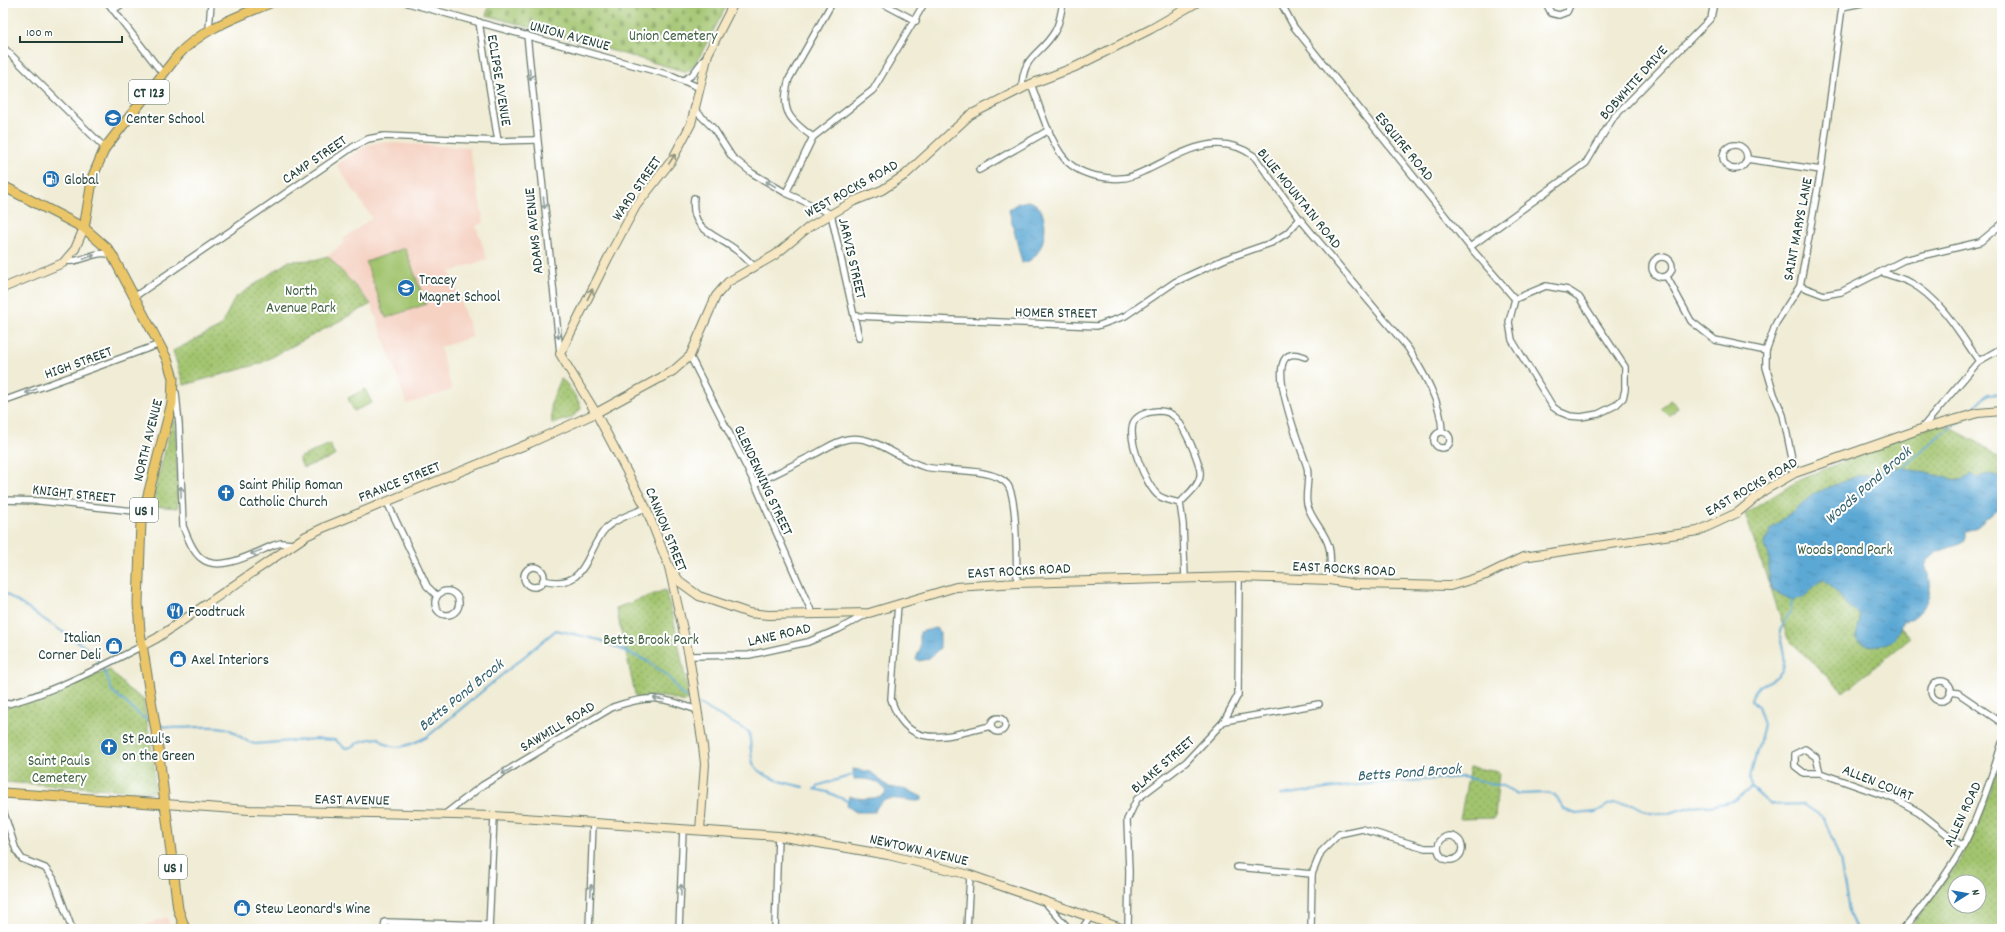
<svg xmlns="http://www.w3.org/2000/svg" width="2005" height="932" font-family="Dekko,sans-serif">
<defs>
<pattern id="cemetery-stones" width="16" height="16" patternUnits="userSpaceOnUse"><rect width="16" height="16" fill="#a2c46e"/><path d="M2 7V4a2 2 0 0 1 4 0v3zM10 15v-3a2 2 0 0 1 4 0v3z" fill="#83a05b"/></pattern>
<pattern id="park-dots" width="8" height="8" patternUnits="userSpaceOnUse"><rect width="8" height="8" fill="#a2c46e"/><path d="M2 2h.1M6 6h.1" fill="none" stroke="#83a05b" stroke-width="1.8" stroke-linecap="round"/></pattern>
<pattern id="water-ripples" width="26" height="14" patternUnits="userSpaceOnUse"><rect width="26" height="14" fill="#5ba8d4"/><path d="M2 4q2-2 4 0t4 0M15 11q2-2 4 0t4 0" fill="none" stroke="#4b8aad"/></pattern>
</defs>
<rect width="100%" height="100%" fill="#fff"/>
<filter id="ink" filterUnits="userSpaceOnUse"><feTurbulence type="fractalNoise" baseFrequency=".025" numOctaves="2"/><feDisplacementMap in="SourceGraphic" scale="8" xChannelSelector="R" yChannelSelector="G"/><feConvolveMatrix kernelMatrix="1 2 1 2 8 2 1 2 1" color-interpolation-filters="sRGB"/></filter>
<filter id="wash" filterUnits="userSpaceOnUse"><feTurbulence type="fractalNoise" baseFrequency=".012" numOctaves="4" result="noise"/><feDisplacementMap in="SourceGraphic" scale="16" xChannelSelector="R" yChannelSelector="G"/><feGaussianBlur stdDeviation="0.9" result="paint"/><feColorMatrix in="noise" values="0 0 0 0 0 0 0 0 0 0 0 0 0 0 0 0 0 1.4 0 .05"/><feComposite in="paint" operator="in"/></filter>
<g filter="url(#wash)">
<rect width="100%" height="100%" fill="#f0ecd5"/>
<g fill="#f5d2c2">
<path d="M379,142L469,148L484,222L476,226L487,259L450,272L473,337L440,347L452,390L407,404L371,304L328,256L345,242L343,239L372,218L337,165L365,146Z"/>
<path d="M167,917L171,929H135Z"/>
</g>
<g fill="#a2c46e" stroke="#608051">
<path d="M405,248L426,304L386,318L366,262Z"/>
<path d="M365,389L372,403L354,411L348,398Z"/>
<path d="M1670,400L1678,407L1670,416L1661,409Z"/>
</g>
<path fill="url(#cemetery-stones)" stroke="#608051" d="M491,3H728L696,63L687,72L486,15Z"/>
<g fill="url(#park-dots)" stroke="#608051" fill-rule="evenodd">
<path d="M328,256L371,304L259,364L184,385L173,351L220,327L235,298L289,261L314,260Z"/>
<path d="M561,379C567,382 581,403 581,409L571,418L552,424L551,403Z"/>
<path d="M175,421L178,508L151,506L172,422Z"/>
<path d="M1941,423L1979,443L2002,460V480L1941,540L1926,559L1924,566L1929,579L1894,619L1911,638L1843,692L1788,639L1745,514L1799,480L1901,437Z"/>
<path d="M330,444L335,456L303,468L299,458Z"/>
<path d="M665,590L673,616L689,697L684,702C668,696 652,695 636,698L616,608Z"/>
<path d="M110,670L128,689L143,699L154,764V792L3,782V709Z"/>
<path d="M2002,756V929H1909L1959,861L1975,831ZM1955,882H1979V906H1955Z"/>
<path d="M1470,767L1499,772L1495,818L1460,819Z"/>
</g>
<g fill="url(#water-ripples)" stroke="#3d7284">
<path d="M1028,201C1055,205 1047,261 1022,263L1009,210L1018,203Z"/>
<path d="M1900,467L1952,479L1961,480L1972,475L1977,479C1985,471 1993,474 2002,478L2001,506L1977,527L1965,532V541C1952,550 1926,549 1925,569C1939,587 1923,619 1902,622C1900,626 1900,631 1897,634C1888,648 1870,649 1857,640C1855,630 1862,623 1859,613C1840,604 1839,589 1824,580L1820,581L1803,598L1797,599L1792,600L1773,591L1769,582V556L1764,543L1772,528L1815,493L1857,476L1875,474L1885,469Z"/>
<path d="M936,628L940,632V648L928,659L919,661L916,659L920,649V632Z"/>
<path d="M853,769L871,772L889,787L908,790L922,797V800C910,805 882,788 875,812H856L847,806L849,796C858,800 876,799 884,795L886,792C881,780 866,778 854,779Z"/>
</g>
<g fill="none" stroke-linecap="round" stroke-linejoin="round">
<g stroke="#5ba8d4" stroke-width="2">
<path d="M1969,412L1988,394L2002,393"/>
<path d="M1901,469L1941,434L1961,421"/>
<path d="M3,592L93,652L106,674L112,691L141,716L151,721"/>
<path d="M699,704L749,732C751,742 750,753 753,763C758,778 791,784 804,787"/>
<path d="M157,724C177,733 206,722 228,729C237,732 242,741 255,744L317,739L335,740L345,748C352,748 354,745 360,742C366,739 372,739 379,738C393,754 410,745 427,737L556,630L600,640L647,661L668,676L681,694L693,701"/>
<path d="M1751,788L1750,777L1764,725L1758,706L1751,701C1755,680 1771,686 1781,672C1789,659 1780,646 1780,632C1781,624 1788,617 1791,610C1792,606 1791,601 1792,597"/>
<path d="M1751,788L1771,805L1803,804L1824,818L1840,860L1850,916L1856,929"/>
<path d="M814,789L827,792L850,802"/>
<path d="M816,789L820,785L856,774"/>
<path d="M1280,795L1357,785L1463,777L1503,786L1518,794L1548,793L1555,796L1564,809L1576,814L1596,812L1608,805L1614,803L1633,804L1649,813L1665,814L1698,805L1710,806L1734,801L1751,788"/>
</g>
</g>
</g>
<g filter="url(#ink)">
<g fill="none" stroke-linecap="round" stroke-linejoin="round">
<defs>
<g id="street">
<path d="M108,3L163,74"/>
<path d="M408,3L673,76L700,88"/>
<path d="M882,3L916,21"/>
<path d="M1281,3L1294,27L1470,247L1515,299"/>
<path d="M1546,3L1551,13L1559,15L1567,12L1571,3"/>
<path d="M1842,7L1862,3"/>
<path d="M113,10L124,3"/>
<path d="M479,22L498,141"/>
<path d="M209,29L211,3"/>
<path d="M527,35L560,353"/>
<path d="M3,47L105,148"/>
<path d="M684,80L692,75L706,57"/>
<path d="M1031,84C1040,107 1047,134 1061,154C1069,166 1082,173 1096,176C1105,178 1114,179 1123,178C1132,178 1141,172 1149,169C1184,152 1217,130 1254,156L1300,219L1408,348C1424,374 1441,401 1442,431"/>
<path d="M1022,89C1022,54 1041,56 1055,31C1060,23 1061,11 1063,3"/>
<path d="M695,110L714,129L732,157L752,173L786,193L831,214L859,338"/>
<path d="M813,137C788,119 780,110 789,79L832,3"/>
<circle cx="1735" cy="157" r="12"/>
<path d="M1747,159L1821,170"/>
<path d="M979,170L1049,130"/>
<path d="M786,193L813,137L873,90L922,7"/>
<path d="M694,198C690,231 714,233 736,250C743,255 749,262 755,267"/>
<path d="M1470,247L1586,163L1613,118L1711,18L1714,3"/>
<circle cx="1662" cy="267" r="10"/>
<path d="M66,261C83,263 96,249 111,255"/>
<path d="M1882,272C1891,276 1902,278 1911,283C1941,299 1960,334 1979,361"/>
<path d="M1667,277L1691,321L1715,340L1766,351"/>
<path d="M1546,286L1568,290L1579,297L1625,367V390L1623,398L1616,405L1598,414L1581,417L1570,416L1560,412L1553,407L1512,340L1509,322L1515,299Z"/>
<path d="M1800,286L1824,295L1841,292L1904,260L1980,242L2002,224"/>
<path d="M134,297L353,147L368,139L384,136L498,141L537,140"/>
<path d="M855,316L1097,326L1125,316L1175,282L1225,259L1271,243L1287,233L1300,219"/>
<path d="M690,356L755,484L813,615"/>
<path d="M1305,357C1253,336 1303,452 1307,467C1310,480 1305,491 1307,504C1311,520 1325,531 1329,547C1332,558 1330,569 1329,580"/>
<path d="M176,393L179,424L183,526C187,536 192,551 201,558C219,574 256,552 274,545L281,543L293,544"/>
<path d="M3,401L160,344"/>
<path d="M1158,411C1165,411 1170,412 1175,417C1183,425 1202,464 1200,476C1199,486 1187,495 1180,503C1173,501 1165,500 1159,496C1146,487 1124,433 1135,420C1141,413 1150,412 1158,411Z"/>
<path d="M1921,429L1979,361L2002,348"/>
<circle cx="1442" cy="440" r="8"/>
<path d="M1795,473L1783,415L1774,394L1766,367V351L1776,323L1800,286L1821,170L1842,7L1841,3"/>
<path d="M755,484C775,474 795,464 815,454C825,449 836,441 848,439C876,435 899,460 925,467C945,472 993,467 1007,484C1018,497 1016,563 1017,583"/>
<path d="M3,500L40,501L143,512"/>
<path d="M387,502L427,586L437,596"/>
<path d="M1180,503L1183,524L1185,579"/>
<circle cx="534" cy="577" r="10"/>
<path d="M543,580C589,592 585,549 607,527C617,518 634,513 646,508"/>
<circle cx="447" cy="603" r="12"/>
<path d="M898,604L891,699C908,754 949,735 991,726"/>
<path d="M689,656L749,655L808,642L839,629L867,614"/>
<circle cx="1941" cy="691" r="10"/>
<path d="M1950,692L1958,693L2002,723"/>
<path d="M3,705C48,695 101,667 142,646"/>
<circle cx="998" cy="725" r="7"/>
<path d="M1224,721L1319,704"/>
<path d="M1820,773H1804L1795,766V754L1805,749L1816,757L1820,773L1897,800L1919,812L1962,846"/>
<path d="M3,810L16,850L22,859L45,868L53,878L72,929"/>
<path d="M444,815L483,785L613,707C651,694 660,697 697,710"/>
<circle cx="1450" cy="848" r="12"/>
<path d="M1237,867L1312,874"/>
<path d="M1045,902L1069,929"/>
<path d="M384,929L385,922L489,925"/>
<path d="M489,929L494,816"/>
<path d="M589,929L593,823"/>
<path d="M679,929L683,829"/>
<path d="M775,929L778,836"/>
<path d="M967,929L970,875"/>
<path d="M1082,929L1090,917"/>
<path d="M1128,929L1129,871L1127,820L1137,799L1186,762L1224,721L1238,695L1239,577"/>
<path d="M1311,929L1312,874L1321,852L1339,834L1362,829L1425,848H1438"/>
<path d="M1903,929C1924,905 1947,875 1963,846C1979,816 1992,776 2002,743"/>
</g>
<g id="secondary">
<path d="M3,288L63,263L75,249L84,228"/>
<path d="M669,567L681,583L699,596L749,613L768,615L869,613L956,587L1017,583L1239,577L1329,580L1356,584L1450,586L1486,575L1523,557L1698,531L1737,513L1765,490L1795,473L1921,429L1978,413L2002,411"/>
<path d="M142,646L157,638L306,536L325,527L530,443L596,413L673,371L690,356L716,296L728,282L775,255L809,227L854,201L882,190L905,175L970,115L1031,84L1075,67L1151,29L1196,3"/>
<path d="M165,804L249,810L494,816L778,836L888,855L970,875L1124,929"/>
<path d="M700,830L705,764L703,746L689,656L669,567L646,508L596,413L560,354L608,258L636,206L672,160L691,124L708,54L734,3"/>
</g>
<g id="primary">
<path d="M3,186L84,228L107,248L112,255L167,359L173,378L172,403L141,522L138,603L140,632L156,731L178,909L185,929"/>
<path d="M84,228L93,176L105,148L178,55C203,28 237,17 270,3"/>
<path d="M3,793L165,804"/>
</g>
</defs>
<use href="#street" stroke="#687a6c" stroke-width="8"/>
<use href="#secondary" stroke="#687a6c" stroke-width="10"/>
<use href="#primary" stroke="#687a6c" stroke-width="11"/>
<use href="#street" stroke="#fff" stroke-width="5.5"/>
<use href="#secondary" stroke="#f7e8c3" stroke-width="8"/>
<use href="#primary" stroke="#ebc669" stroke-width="9"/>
</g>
<defs><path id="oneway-shaft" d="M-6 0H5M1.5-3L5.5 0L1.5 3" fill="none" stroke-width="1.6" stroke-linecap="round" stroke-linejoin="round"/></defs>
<g stroke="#8f9e9a">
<use href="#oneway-shaft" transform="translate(530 74) rotate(85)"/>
<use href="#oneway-shaft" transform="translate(771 184) rotate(-150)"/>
<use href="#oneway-shaft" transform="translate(544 203) rotate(84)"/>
<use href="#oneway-shaft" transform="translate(89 257) rotate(-21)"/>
<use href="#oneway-shaft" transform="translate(558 333) rotate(84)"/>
<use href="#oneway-shaft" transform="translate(31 391) rotate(160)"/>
<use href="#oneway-shaft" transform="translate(181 492) rotate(-91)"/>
<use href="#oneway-shaft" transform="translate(256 552) rotate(158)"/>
<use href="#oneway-shaft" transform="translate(659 699) rotate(-170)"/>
<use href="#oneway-shaft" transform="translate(507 771) rotate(149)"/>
<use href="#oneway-shaft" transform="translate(591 890) rotate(-88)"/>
<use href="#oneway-shaft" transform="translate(681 890) rotate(-88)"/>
</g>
<g stroke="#8b927c">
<use href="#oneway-shaft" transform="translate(672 159) rotate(-57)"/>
<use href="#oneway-shaft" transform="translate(590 294) rotate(-63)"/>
</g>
</g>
<defs>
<symbol id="school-disc" viewBox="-11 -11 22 22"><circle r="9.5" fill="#1f6fb2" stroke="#fff"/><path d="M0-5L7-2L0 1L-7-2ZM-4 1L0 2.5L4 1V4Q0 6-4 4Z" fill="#fff"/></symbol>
<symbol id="fuel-disc" viewBox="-11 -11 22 22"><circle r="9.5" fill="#1f6fb2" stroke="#fff"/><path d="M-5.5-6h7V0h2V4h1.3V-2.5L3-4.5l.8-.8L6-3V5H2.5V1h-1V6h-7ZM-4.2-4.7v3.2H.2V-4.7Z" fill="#fff"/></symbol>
<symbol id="church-disc" viewBox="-11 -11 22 22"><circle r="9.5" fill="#1f6fb2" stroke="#fff"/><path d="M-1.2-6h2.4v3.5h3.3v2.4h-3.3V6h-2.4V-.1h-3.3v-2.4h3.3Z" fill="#fff"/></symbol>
<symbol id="restaurant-disc" viewBox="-11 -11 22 22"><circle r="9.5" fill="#1f6fb2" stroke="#fff"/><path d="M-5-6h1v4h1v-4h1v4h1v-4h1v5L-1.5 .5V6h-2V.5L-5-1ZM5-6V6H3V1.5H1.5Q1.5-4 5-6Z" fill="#fff"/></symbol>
<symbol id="shop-disc" viewBox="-11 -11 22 22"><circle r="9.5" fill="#1f6fb2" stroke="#fff"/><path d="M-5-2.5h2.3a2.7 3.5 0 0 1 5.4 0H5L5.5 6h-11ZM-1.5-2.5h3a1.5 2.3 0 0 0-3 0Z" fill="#fff"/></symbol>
</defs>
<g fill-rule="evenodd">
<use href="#school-disc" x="103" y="108" width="20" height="20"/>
<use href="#fuel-disc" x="41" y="169" width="20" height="20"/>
<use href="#school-disc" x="396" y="278" width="20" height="20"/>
<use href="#church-disc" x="216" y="483" width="20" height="20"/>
<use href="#restaurant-disc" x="165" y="601" width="20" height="20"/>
<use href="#shop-disc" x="104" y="636" width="20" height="20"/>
<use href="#shop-disc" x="168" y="649" width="20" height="20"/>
<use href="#church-disc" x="99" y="737" width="20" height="20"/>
<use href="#shop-disc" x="232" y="898" width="20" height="20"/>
</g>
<g text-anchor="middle" stroke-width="4" stroke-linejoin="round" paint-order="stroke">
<g fill="#fff" stroke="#627771" stroke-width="1">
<rect x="129" y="80" width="40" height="24" rx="3"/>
<rect x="130" y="498" width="28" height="24" rx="3"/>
<rect x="159" y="855" width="28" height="24" rx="3"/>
</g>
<g font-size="14" font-weight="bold" fill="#1f3d34">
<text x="149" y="97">CT 123</text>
<text x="144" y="515">US 1</text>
<text x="173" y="872">US 1</text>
</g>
<g font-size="15" fill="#1f3d34" stroke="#fff">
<text transform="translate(570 35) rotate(15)" y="5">UNION AVENUE</text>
<text transform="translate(500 80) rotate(81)" y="5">ECLIPSE AVENUE</text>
<text transform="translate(1633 82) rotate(-48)" y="5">BOBWHITE DRIVE</text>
<text transform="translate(1405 146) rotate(51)" y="5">ESQUIRE ROAD</text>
<text transform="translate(314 159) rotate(-34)" y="5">CAMP STREET</text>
<text transform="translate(636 188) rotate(-55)" y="5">WARD STREET</text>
<text transform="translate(851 188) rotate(-29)" y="5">WEST ROCKS ROAD</text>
<text transform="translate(1300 198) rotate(51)" y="5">BLUE MOUNTAIN ROAD</text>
<text transform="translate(1797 229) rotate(-79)" y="5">SAINT MARYS LANE</text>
<text transform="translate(533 231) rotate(-96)" y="5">ADAMS AVENUE</text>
<text transform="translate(853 258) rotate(77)" y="5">JARVIS STREET</text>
<text transform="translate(1056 312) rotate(1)" y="5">HOMER STREET</text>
<text transform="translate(78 362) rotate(-20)" y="5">HIGH STREET</text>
<text transform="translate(147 440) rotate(-76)" y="5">NORTH AVENUE</text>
<text transform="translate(764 480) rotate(65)" y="5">GLENDENNING STREET</text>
<text transform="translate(399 481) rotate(-22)" y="5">FRANCE STREET</text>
<text transform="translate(1751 486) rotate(-30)" y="5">EAST ROCKS ROAD</text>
<text transform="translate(74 493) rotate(6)" y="5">KNIGHT STREET</text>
<text transform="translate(667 529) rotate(68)" y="5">CANNON STREET</text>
<text transform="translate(1344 568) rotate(3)" y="5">EAST ROCKS ROAD</text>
<text transform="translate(1019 570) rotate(-3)" y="5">EAST ROCKS ROAD</text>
<text transform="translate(779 634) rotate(-13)" y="5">LANE ROAD</text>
<text transform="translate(557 726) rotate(-31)" y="5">SAWMILL ROAD</text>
<text transform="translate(1162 764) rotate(-41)" y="5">BLAKE STREET</text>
<text transform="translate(1878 782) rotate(22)" y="5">ALLEN COURT</text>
<text transform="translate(352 799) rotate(1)" y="5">EAST AVENUE</text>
<text transform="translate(1962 814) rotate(-65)" y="5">ALLEN ROAD</text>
<text transform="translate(919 849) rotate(13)" y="5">NEWTOWN AVENUE</text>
</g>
<g font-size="15" fill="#405f42" stroke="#fff">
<text x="673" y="40">Union Cemetery</text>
<text x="301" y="295">North<tspan x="301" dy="17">Avenue Park</tspan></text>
<text x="1845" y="554">Woods Pond Park</text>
<text x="651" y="644">Betts Brook Park</text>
<text x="59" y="765">Saint Pauls<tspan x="59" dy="17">Cemetery</tspan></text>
</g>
<g font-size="15" fill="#1f3d34" stroke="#fff" text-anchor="start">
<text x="126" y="123">Center School</text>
<text x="64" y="184">Global</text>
<text x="419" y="284">Tracey<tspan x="419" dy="17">Magnet School</tspan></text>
<text x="239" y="489">Saint Philip Roman<tspan x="239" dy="17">Catholic Church</tspan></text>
<text x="188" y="616">Foodtruck</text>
<text x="101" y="642" text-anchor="end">Italian<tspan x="101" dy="17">Corner Deli</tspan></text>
<text x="191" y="664">Axel Interiors</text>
<text x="122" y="743">St Paul's<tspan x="122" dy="17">on the Green</tspan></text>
<text x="255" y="913">Stew Leonard's Wine</text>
</g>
<g font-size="16" font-style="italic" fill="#34626c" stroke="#fff">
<text transform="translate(1867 484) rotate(-41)" y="6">Woods Pond Brook</text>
<text transform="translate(460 694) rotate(-39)" y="6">Betts Pond Brook</text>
<text transform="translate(1409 771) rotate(-4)" y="6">Betts Pond Brook</text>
</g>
</g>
<rect width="2005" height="932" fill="none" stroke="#fff" stroke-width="16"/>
<g transform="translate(1967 894) rotate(79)"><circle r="19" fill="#ffffff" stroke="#a5b1ae"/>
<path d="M0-3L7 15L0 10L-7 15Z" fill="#1f6fb2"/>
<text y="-6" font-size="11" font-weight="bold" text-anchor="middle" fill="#1f3d34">N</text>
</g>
<path d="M20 36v6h102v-6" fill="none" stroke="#1f3d34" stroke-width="2"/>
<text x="26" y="36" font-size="12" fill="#1f3d34" stroke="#ffffff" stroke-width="3" paint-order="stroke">100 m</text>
</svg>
